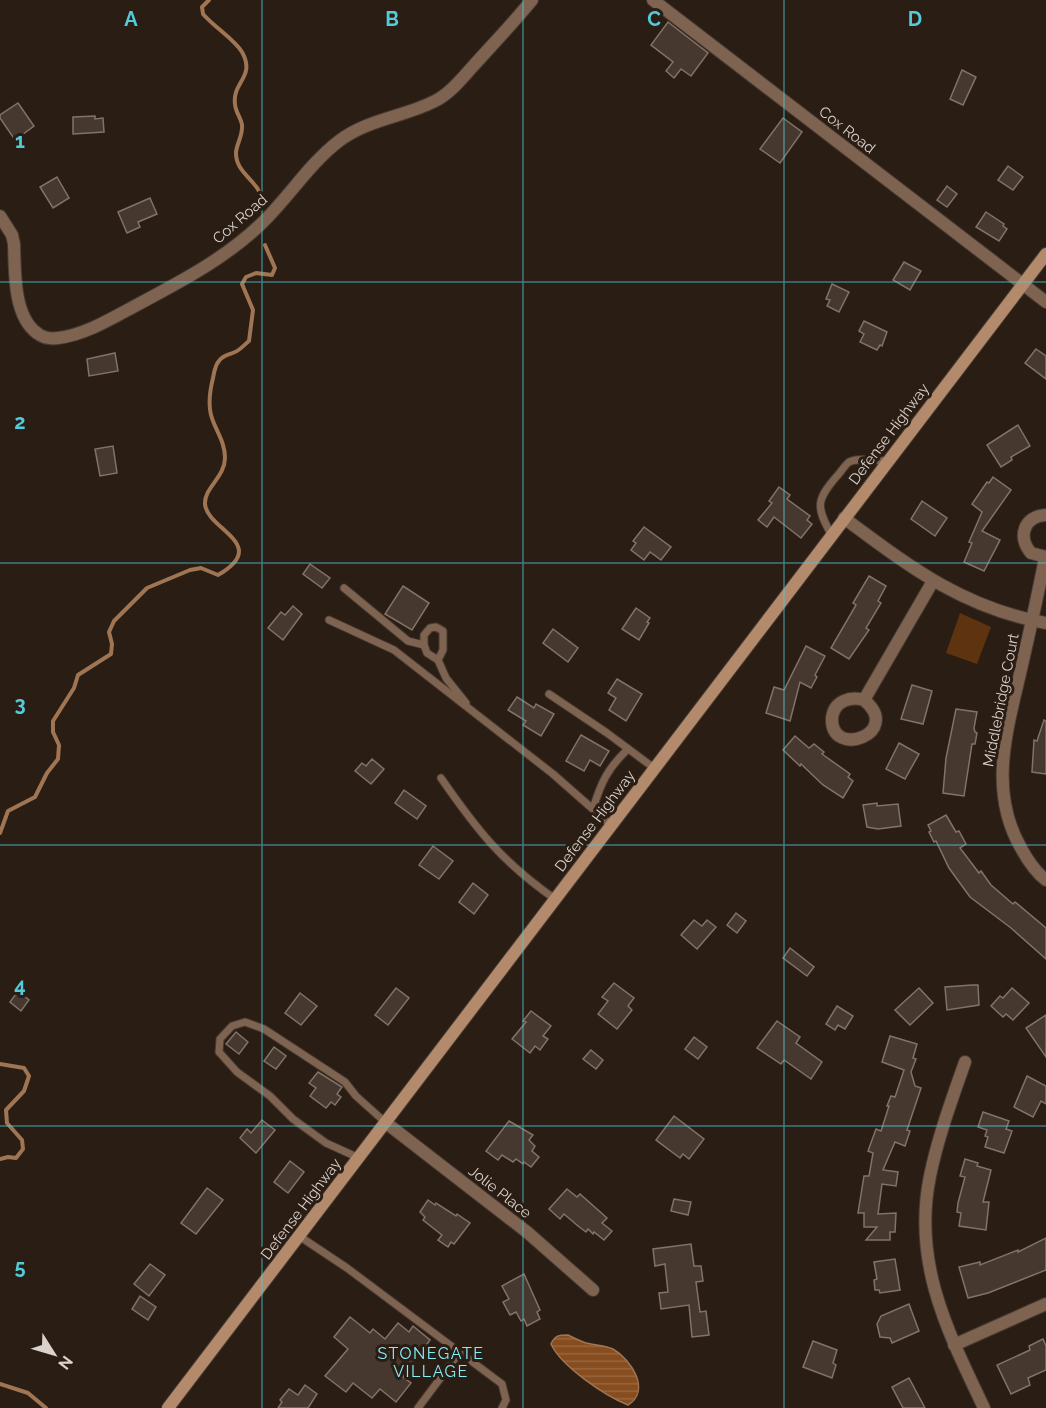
<svg xmlns="http://www.w3.org/2000/svg" width="1046" height="1408" font-family="Raleway,sans-serif">
<defs>
<pattern id="water-rules" width="6" height="5" patternUnits="userSpaceOnUse" patternTransform="scale(1.5)"><rect width="6" height="5" fill="#874d1f"/><path d="M0 2.5h6" fill="none" stroke="#97663e"/></pattern>
</defs>
<rect width="100%" height="100%" fill="#2a1d14"/>
<path fill="#5e3310" d="M960,613L991,627L977,664L946,653Z"/>
<path fill="url(#water-rules)" stroke="#a07553" stroke-width="1.5" d="M568,1335C574,1338 580,1341 586,1343C594,1345 605,1345 613,1349C632,1360 651,1391 628,1405C605,1396 561,1366 551,1344C555,1335 559,1335 568,1335Z"/>
<g fill="none" stroke-linecap="round" stroke-linejoin="round">
<g stroke="#a07553" stroke-width="4">
<path d="M209,0L202,7L203,14C214,27 234,39 242,52C256,77 232,82 235,104C235,111 241,118 242,125C243,135 237,143 236,152C235,173 258,180 262,199"/>
<path d="M0,833L8,811L35,797L47,773L58,759L59,745L53,732V721L74,688L78,675L111,654L112,644L109,632L114,621L147,588L190,570L201,568L218,575C271,544 207,530 205,504C204,488 225,477 225,458C225,441 215,430 211,415C208,403 210,390 213,378C214,373 215,365 219,361C223,355 229,355 235,352C240,350 245,344 249,341L253,310L242,284L246,277L256,273L272,275L275,268L265,245"/>
<path d="M0,1064L24,1068L29,1076L24,1091L6,1110L7,1123L22,1140L23,1149L16,1158L8,1157L0,1159"/>
<path d="M0,1384L28,1393L46,1408"/>
</g>
</g>
<g fill="#46382e" stroke="#827267" stroke-width="1.5">
<path d="M668,22L708,53L691,76L681,69L674,78L666,71L673,62L651,45Z"/>
<path d="M962,70L976,77L963,105L950,99Z"/>
<path d="M18,103L34,126L15,140L0,118V115Z"/>
<path d="M95,116V119L103,118L104,132L73,134V117Z"/>
<path d="M783,118L802,132L780,163L760,149Z"/>
<path d="M1008,166L1023,177L1013,190L998,180Z"/>
<path d="M57,177L69,198L53,208L40,187Z"/>
<path d="M947,186L957,194L947,207L937,200Z"/>
<path d="M150,198L157,214L138,222L140,227L127,233L118,212Z"/>
<path d="M986,212L1004,224L1003,226L1007,229L999,241L976,227Z"/>
<path d="M904,262L921,271L910,290L893,280Z"/>
<path d="M832,284L849,292L839,312L827,306L830,300L826,299Z"/>
<path d="M864,321L887,332L882,346L880,345L877,350L860,342L864,334L859,331Z"/>
<path d="M1036,349L1046,356V379L1025,363Z"/>
<path d="M115,353L118,371L89,376L87,359Z"/>
<path d="M1018,425L1030,446L1011,457L1012,460L1001,467L987,445Z"/>
<path d="M113,446L117,473L100,476L95,449Z"/>
<path d="M993,477L1011,490L982,531L1000,540L984,571L964,562L972,543L969,542L982,512L972,504L987,482L989,483Z"/>
<path d="M779,487L790,495L787,499L810,516L807,520L812,524L801,538L774,517L767,527L758,520L772,503L769,501Z"/>
<path d="M922,501L947,518L935,536L911,519Z"/>
<path d="M644,527L671,547L661,560L650,552L644,560L631,550L636,543L633,541Z"/>
<path d="M310,564L330,578L322,588L303,574Z"/>
<path d="M869,576L886,586L878,601L881,603L866,628L869,630L849,659L831,648L856,605L853,603Z"/>
<path d="M403,586L429,603L412,630L385,614Z"/>
<path d="M293,606L302,614L283,640L268,628L281,612L285,615Z"/>
<path d="M636,608L650,618L647,622L649,623L639,640L622,629Z"/>
<path d="M553,629L578,648L568,662L543,643Z"/>
<path d="M806,646L825,656L815,675L817,677L811,688L800,682L790,721L766,713L774,687L784,690Z"/>
<path d="M617,679L642,694L626,721L609,710L616,698L608,693Z"/>
<path d="M912,685L932,691L923,724L901,719Z"/>
<path d="M517,697L534,708L536,704L554,714L541,736L523,725L526,721L508,710Z"/>
<path d="M956,709L977,712L974,728L975,732L977,733L975,744H972L964,796L943,793L946,758Z"/>
<path d="M1044,720L1046,721V774L1032,772L1034,740L1037,741Z"/>
<path d="M581,735L609,751L600,766L590,760L584,771L566,761Z"/>
<path d="M795,736L809,748L814,744L824,752L822,754L850,774L848,777L853,781L843,798L823,785L801,764L800,766L783,750Z"/>
<path d="M899,743L919,754L905,779L886,769Z"/>
<path d="M372,759L384,769L371,784L355,771L362,763L366,766Z"/>
<path d="M404,790L426,806L417,819L395,803Z"/>
<path d="M877,803V806L898,804L901,826L878,829L867,827L863,805Z"/>
<path d="M946,815L956,832L959,831L966,844L960,848L976,869L979,873L981,871L991,885L1013,904L1015,902L1046,928V959L1011,928L970,897L949,868L936,841L934,842L929,832L931,831L928,825Z"/>
<path d="M433,846L453,861L439,879L419,865Z"/>
<path d="M473,883L488,895L474,914L459,902Z"/>
<path d="M736,913L746,921L737,933L727,925Z"/>
<path d="M694,920L702,926L707,920L716,927L697,949L681,935Z"/>
<path d="M790,948L814,967L807,976L783,958Z"/>
<path d="M614,983L634,998L628,1006L632,1010L617,1029L598,1014L608,1001L602,997Z"/>
<path d="M972,985H978L979,1005L947,1010L945,987Z"/>
<path d="M396,988L409,998L388,1025L375,1015Z"/>
<path d="M919,988L933,1003L910,1025L895,1010Z"/>
<path d="M1012,988L1029,1003L1013,1020L1006,1014L1003,1017L991,1006L1000,996L1003,998Z"/>
<path d="M18,991L29,1000L21,1011L10,1002Z"/>
<path d="M300,993L317,1006L301,1025L285,1013Z"/>
<path d="M837,1006L853,1016L845,1029L838,1025L835,1030L826,1024Z"/>
<path d="M531,1011L551,1026L543,1036L548,1039L540,1050L535,1046L530,1053L512,1039L526,1022L523,1021Z"/>
<path d="M1046,1015V1057L1026,1028Z"/>
<path d="M777,1021L800,1037L796,1043L822,1062L811,1079L784,1060L781,1064L757,1048Z"/>
<path d="M236,1032L248,1042L239,1054L226,1044Z"/>
<path d="M890,1036L917,1044L913,1058L916,1059L911,1072L915,1086L921,1088L907,1130L910,1131L905,1146L895,1142L883,1170L898,1172L896,1186L882,1184L878,1214L896,1213L895,1232H890V1240H866L877,1227H864V1213H858L864,1176H869L873,1153L868,1151L876,1129L881,1131L889,1106H887L891,1096L895,1097L904,1070L882,1062Z"/>
<path d="M694,1037L707,1047L698,1059L685,1049Z"/>
<path d="M274,1047L286,1056L276,1069L264,1061Z"/>
<path d="M591,1050L603,1060L596,1069L583,1059Z"/>
<path d="M318,1072L342,1087L337,1094L341,1097L335,1105L331,1102L326,1108L310,1096L316,1088L309,1083Z"/>
<path d="M1027,1076L1046,1086V1104L1041,1101L1033,1117L1014,1107Z"/>
<path d="M983,1112L1009,1121L1006,1129L1012,1131L1004,1153L985,1147L988,1137L985,1136L987,1130L978,1127Z"/>
<path d="M674,1116L704,1139L689,1159L683,1154L680,1158L656,1140Z"/>
<path d="M262,1120L275,1130L256,1153L240,1138L247,1129L251,1133Z"/>
<path d="M509,1121L533,1135L529,1140L535,1146L532,1151L539,1157L531,1167L524,1162L523,1164L516,1159L513,1162L502,1155L498,1160L486,1151Z"/>
<path d="M965,1159L978,1163L977,1166L991,1170L983,1202H989L986,1230L959,1226L961,1213L957,1212L958,1203L965,1177L960,1176Z"/>
<path d="M290,1161L304,1172L288,1193L274,1182Z"/>
<path d="M207,1188L223,1200L196,1234L181,1223Z"/>
<path d="M567,1189L577,1197L580,1194L607,1218L602,1223L612,1231L604,1240L594,1232L593,1234L588,1229L586,1232L578,1226L564,1214L560,1219L549,1209Z"/>
<path d="M674,1199L691,1202L688,1215L671,1211Z"/>
<path d="M428,1200L435,1205L436,1203L456,1216L457,1214L470,1223L454,1244L451,1242L448,1247L438,1240L442,1235L423,1220L425,1217L420,1212Z"/>
<path d="M1046,1238V1270L988,1293L968,1298L959,1267L980,1262V1265L1018,1250V1252Z"/>
<path d="M691,1244L694,1266H701L703,1281L696,1282L700,1312L706,1311L709,1335L692,1337L689,1305L661,1309L659,1293L668,1292L665,1264L655,1266L653,1249Z"/>
<path d="M895,1259L900,1290L880,1293L879,1290H875L874,1280L877,1279L874,1262Z"/>
<path d="M150,1264L165,1275L149,1296L134,1284Z"/>
<path d="M524,1274L540,1310L537,1312L540,1319L527,1326L524,1319L521,1321L516,1312L510,1315L503,1302L509,1299L502,1286Z"/>
<path d="M140,1296L156,1307L148,1320L132,1309Z"/>
<path d="M909,1304L919,1331L892,1343L890,1338L880,1337L877,1324L881,1316Z"/>
<path d="M350,1317L370,1333L373,1329L385,1339L398,1323L409,1332L413,1326L430,1340L403,1377L411,1383L396,1402L380,1389L372,1398L353,1383L346,1392L325,1376L348,1349L334,1337Z"/>
<path d="M1043,1339L1046,1346V1370L1028,1378L1030,1385L1011,1394L997,1365L1030,1350L1029,1346Z"/>
<path d="M813,1341L837,1350L833,1363L836,1365L832,1378L803,1367Z"/>
<path d="M909,1378L925,1408H903L892,1387Z"/>
<path d="M305,1385L317,1394L308,1408H278L282,1402L280,1400L289,1389L298,1395Z"/>
</g>
<g fill="none" stroke-linecap="round" stroke-linejoin="round">
<defs>
<g id="lane">
<path d="M831,534C816,507 816,500 837,476C840,473 845,465 849,462C859,457 876,461 887,461"/>
<path d="M344,588L408,641L424,645"/>
<path d="M329,620L394,650L553,774L611,825"/>
<path d="M438,660L443,650V631L436,627L430,628L424,635V645L427,653L438,660L446,678L466,703"/>
<path d="M549,694L607,733L654,768"/>
<path d="M441,778C477,830 502,862 555,899"/>
<path d="M593,809C601,782 608,768 628,749"/>
<path d="M359,1158L326,1143L293,1119L270,1096L237,1072L219,1052L220,1039L232,1026L245,1022L264,1029L345,1082L356,1096L385,1122"/>
<path d="M299,1236L347,1268L502,1384L506,1400L502,1408"/>
<path d="M418,1408L460,1352"/>
</g>
<g id="street">
<path d="M653,0L1046,302"/>
<path d="M0,216L12,235L14,244C15,270 13,316 37,333C43,338 51,339 58,338C84,335 111,319 133,307C178,283 225,259 262,223C289,197 309,164 339,141C368,119 404,117 435,101C451,93 463,77 475,64C494,43 514,22 532,0"/>
<path d="M1046,515C1024,516 1017,537 1031,553L1046,557"/>
<path d="M844,518C910,567 963,608 1046,623"/>
<path d="M1045,558C1038,594 1030,630 1022,665C1008,727 987,789 1021,848C1027,859 1035,872 1046,880"/>
<path d="M864,700C904,733 830,760 832,718C834,701 850,696 864,700L933,581"/>
<path d="M965,1062C952,1099 938,1137 930,1176C912,1263 948,1332 984,1408"/>
<path d="M385,1122L527,1232L593,1290"/>
<path d="M954,1345L1046,1304"/>
</g>
<path id="secondary" d="M168,1408L1046,254"/>
</defs>
<use href="#lane" stroke="#463a31" stroke-width="9"/>
<use href="#street" stroke="#463a31" stroke-width="14"/>
<use href="#secondary" stroke="#463a31" stroke-width="14"/>
<use href="#lane" stroke="#7e6351" stroke-width="7"/>
<use href="#street" stroke="#7e6351" stroke-width="12"/>
<use href="#secondary" stroke="#b48a6c" stroke-width="12"/>
</g>
<path fill="none" stroke="#52cbda" stroke-width="1.5" stroke-opacity="0.55" d="M262,0V1408M523,0V1408M784,0V1408M0,282H1046M0,563H1046M0,845H1046M0,1126H1046"/>
<g text-anchor="middle" stroke-width="6" stroke-linejoin="round" paint-order="stroke">
<g font-size="15" fill="#dbd2cc" stroke="#2a1d14">
<text transform="translate(847 130) rotate(38)" y="5">Cox Road</text>
<text transform="translate(240 219) rotate(-41)" y="5">Cox Road</text>
<text transform="translate(889 434) rotate(-53)" y="5">Defense Highway</text>
<text transform="translate(1001 700) rotate(-79)" y="5">Middlebridge Court</text>
<text transform="translate(595 821) rotate(-53)" y="5">Defense Highway</text>
<text transform="translate(500 1192) rotate(38)" y="5">Jolie Place</text>
<text transform="translate(301 1209) rotate(-53)" y="5">Defense Highway</text>
</g>
<g font-size="16" letter-spacing="1.5" fill="#85effc" stroke="#2a1d14">
<text x="431" y="1359">STONEGATE<tspan x="431" dy="18">VILLAGE</tspan></text>
</g>
</g>
<g font-size="20" text-anchor="middle" font-weight="bold" fill="#52cbda" stroke="#2a1d14" stroke-width="6" stroke-linejoin="round" paint-order="stroke">
<text x="131" y="26">A</text>
<text x="392" y="26">B</text>
<text x="654" y="26">C</text>
<text x="915" y="26">D</text>
<text x="20" y="148">1</text>
<text x="20" y="429">2</text>
<text x="20" y="711">3</text>
<text x="20" y="992">4</text>
<text x="20" y="1274">5</text>
</g>
<g transform="translate(54 1354) rotate(127)" stroke="#2a1d14" stroke-width="4.5" paint-order="stroke">
<path d="M0-4.5L10 22L0 15L-10 22Z" fill="#dbd2cc"/>
<text y="-9" font-size="16" font-weight="bold" text-anchor="middle" fill="#dbd2cc">N</text>
</g>
</svg>
